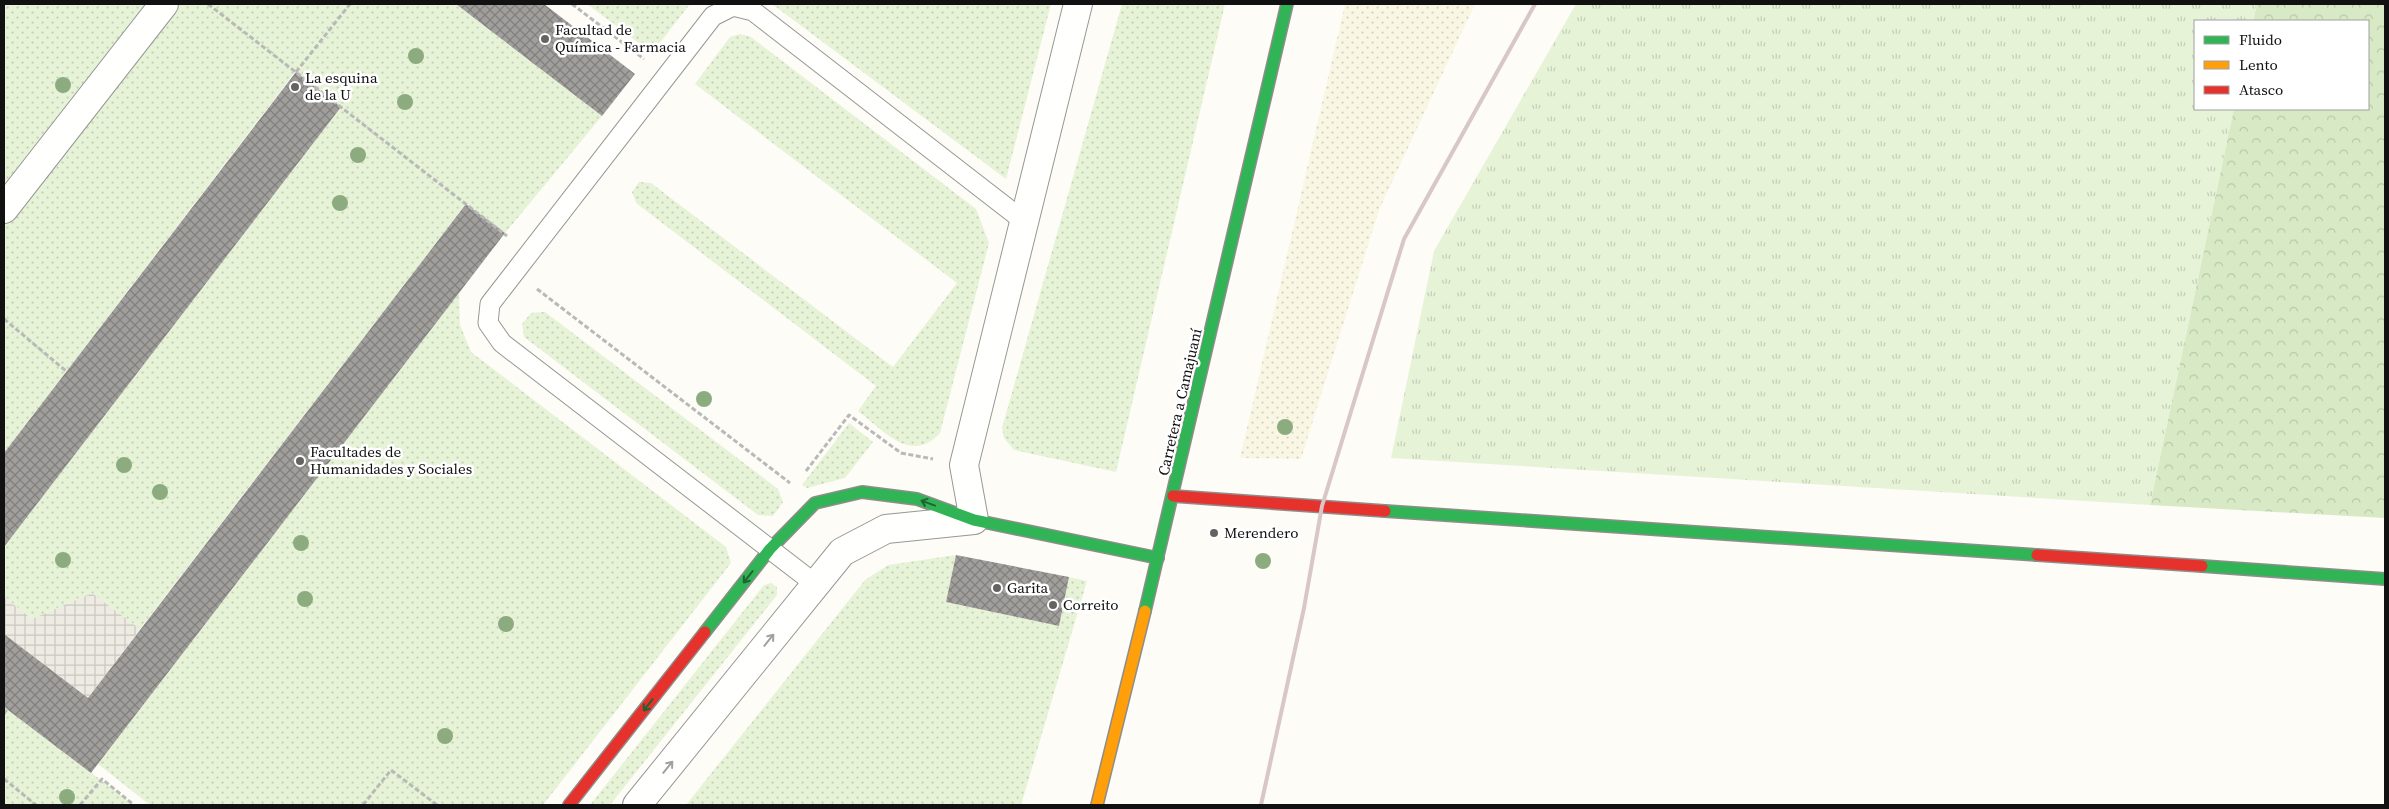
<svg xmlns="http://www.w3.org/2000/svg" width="2389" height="809" font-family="'Source Serif 4',serif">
<defs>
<pattern id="farmland-dots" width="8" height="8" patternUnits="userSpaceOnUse" patternTransform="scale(1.25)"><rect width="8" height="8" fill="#f9f7e4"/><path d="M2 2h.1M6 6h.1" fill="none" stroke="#d4d3c3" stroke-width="1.8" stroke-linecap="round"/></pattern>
<pattern id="grass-tufts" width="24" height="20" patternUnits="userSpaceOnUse" patternTransform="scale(1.25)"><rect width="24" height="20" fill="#e7f3d7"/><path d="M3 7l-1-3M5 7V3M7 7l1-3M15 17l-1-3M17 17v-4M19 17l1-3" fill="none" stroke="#c5cfb8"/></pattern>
<pattern id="forest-crowns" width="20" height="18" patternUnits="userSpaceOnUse" patternTransform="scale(1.25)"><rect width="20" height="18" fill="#d8eac5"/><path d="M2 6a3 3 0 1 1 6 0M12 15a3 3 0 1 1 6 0" fill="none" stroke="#b8c8a8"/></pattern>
<pattern id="park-dots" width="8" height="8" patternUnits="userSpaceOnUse" patternTransform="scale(1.25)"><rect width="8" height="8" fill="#e7f3d7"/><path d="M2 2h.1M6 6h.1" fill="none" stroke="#c5cfb8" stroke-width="1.8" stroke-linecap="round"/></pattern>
<pattern id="plaza-grid" width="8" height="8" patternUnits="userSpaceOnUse" patternTransform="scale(1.25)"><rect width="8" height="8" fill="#edebe2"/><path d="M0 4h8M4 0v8" fill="none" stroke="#cac8c1"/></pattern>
<pattern id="building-cross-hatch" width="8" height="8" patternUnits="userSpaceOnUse" patternTransform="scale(1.25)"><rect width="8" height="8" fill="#a19f9c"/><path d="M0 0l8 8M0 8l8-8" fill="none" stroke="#82807e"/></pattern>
</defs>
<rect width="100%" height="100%" fill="#fdfcf7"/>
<path fill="url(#farmland-dots)" d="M1345,4H1475L1379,210L1301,459L1240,458Z"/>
<path fill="url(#grass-tufts)" d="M1576,4H2257L2253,21H2195V109H2234L2150,505L1391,458L1434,251Z"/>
<path fill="url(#forest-crowns)" d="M2257,4H2385V518L2150,505L2234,109H2368V21H2253Z"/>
<g fill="url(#park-dots)">
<path d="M4,4H456L602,116L505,233L466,204L140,629L92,593L32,619L4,597V547L341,107L295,72L4,453Z"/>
<path d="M587,4H690L652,53Z"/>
<path d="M772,4H1051L1006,179Z"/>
<path d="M1122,4H1225L1116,472L1014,450L1004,438L1002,428Z"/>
<path d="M740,34L751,37L976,209L989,243L940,433C911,465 883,430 858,411L876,386L636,203L632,192L639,182L651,183L893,367L957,283L695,84L730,37Z"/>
<path d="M459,292L460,325L471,352L726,547L731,563L543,805H150L98,764Z"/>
<path d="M545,312L778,489L783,502L773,516L758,515L524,337L522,324L531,313Z"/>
<path d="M849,423L873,442L845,478L807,488L802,485Z"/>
<path d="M956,555L946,602L1059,626L1069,577L1087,581L1021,805H686L865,580L888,565Z"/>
<path d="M771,583L777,587V595L610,805H590L764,585Z"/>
<path d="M4,707L134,805H4Z"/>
</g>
<path fill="url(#plaza-grid)" d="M92,593L140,629L88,698L4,634V597L32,619Z"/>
<g fill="url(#building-cross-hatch)">
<path d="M456,4H544L635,74L602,116Z"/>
<path d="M296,72L341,107L4,547V453Z"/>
<path d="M466,204L505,233L91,773L4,707V634L88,698Z"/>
<path d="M956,555L1069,577L1059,626L946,602Z"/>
</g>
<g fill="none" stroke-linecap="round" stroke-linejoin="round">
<defs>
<path id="lane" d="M814,583L502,343L488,323L490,304L713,16L733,6L753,11L1025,222"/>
<g id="street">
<path d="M4,209L164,4"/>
<path d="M637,805L842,552L886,529L974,520L964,465L1078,4"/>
</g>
<g id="fast">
<path d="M1385,511L2037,555"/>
<path d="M2202,566L2385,579"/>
<path d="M1145,611L1287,4"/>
<path d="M705,632L770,549L815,503L862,492L917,499L974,520L1158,558"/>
</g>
<path id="slow" d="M1097,805L1145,611"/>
<g id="jam">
<path d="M1173,496L1385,511"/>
<path d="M2037,555L2202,566"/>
<path d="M569,805L705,632"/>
</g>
</defs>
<use href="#lane" stroke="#979795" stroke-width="21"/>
<use href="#street" stroke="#979795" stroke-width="30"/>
<use href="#fast" stroke="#8e8d8b" stroke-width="14"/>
<use href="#slow" stroke="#8e8d8b" stroke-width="14"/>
<use href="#jam" stroke="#8e8d8b" stroke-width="14"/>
<g stroke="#b9b9b8" stroke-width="3" stroke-dasharray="5 2.5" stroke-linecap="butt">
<path d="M208,4L507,236"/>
<path d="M572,4L644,59"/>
<path d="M296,72L350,4"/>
<path d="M537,289L790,483"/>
<path d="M4,319L66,371"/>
<path d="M806,471L849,415L901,453L933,459"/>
<path d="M4,714L7,709"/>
<path d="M4,779L36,805"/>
<path d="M80,805L102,779L134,805"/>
<path d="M363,805L391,770L437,805"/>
</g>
<use href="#lane" stroke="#fffffe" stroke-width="19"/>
<use href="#street" stroke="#fffffe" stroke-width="28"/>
<use href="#fast" stroke="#30b455" stroke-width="11"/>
<use href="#slow" stroke="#ff9f0a" stroke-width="11"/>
<use href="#jam" stroke="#e5322d" stroke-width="11"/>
<path stroke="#d9c6c7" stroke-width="4" d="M1261,805L1304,608L1322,506L1404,239L1535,4"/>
</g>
<g fill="#8cac80">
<circle cx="416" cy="56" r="8"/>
<circle cx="63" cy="85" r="8"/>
<circle cx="405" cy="102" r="8"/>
<circle cx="358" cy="155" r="8"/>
<circle cx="340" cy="203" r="8"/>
<circle cx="704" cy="399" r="8"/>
<circle cx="1285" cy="427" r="8"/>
<circle cx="124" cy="465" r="8"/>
<circle cx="160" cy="492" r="8"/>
<circle cx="301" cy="543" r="8"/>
<circle cx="63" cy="560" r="8"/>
<circle cx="1263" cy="561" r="8"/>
<circle cx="305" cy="599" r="8"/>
<circle cx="506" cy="624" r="8"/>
<circle cx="445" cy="736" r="8"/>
<circle cx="67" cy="797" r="8"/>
</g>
<defs><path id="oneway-shaft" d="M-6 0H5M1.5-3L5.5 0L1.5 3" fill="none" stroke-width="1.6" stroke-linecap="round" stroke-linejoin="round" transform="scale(1.25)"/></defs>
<g stroke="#206233">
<use href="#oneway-shaft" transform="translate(928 503) rotate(-160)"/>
<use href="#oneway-shaft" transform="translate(748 577) rotate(128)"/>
<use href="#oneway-shaft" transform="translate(648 705) rotate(128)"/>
</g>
<g stroke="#a0a09f">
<use href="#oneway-shaft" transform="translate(769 640) rotate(-51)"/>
<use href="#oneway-shaft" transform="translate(668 767) rotate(-51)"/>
</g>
<g fill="#646362" stroke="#fff" stroke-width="2">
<circle cx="545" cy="39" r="5"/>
<circle cx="295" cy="87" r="5"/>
<circle cx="300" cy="461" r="5"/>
<circle cx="1214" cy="533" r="5"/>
<circle cx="997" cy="588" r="5"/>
<circle cx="1053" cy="605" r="5"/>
</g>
<g text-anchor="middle" stroke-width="5" stroke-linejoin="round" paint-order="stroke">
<g font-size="15" fill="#111" stroke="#fff" text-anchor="start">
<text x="555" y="35">Facultad de<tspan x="555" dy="17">Química - Farmacia</tspan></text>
<text x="305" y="83">La esquina<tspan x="305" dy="17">de la U</tspan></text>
<text x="310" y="457">Facultades de<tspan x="310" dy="17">Humanidades y Sociales</tspan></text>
<text x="1224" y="538">Merendero</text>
<text x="1007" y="593">Garita</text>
<text x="1063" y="610">Correito</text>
</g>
<g font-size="15" fill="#111" stroke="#fff">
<text transform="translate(1180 402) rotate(-77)" y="5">Carretera a Camajuaní</text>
</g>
</g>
<rect width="2389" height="809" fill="none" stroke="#111111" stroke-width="10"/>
<rect x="2194" y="20" width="175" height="90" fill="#ffffff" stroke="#a0a0a0"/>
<rect x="2204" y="36" width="25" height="8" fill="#30b455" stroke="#a0a0a0"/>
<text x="2239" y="45" font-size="15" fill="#111111">Fluido</text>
<rect x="2204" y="61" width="25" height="8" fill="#ff9f0a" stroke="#a0a0a0"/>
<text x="2239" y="70" font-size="15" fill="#111111">Lento</text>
<rect x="2204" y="86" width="25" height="8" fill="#e5322d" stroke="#a0a0a0"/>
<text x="2239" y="95" font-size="15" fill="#111111">Atasco</text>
</svg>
